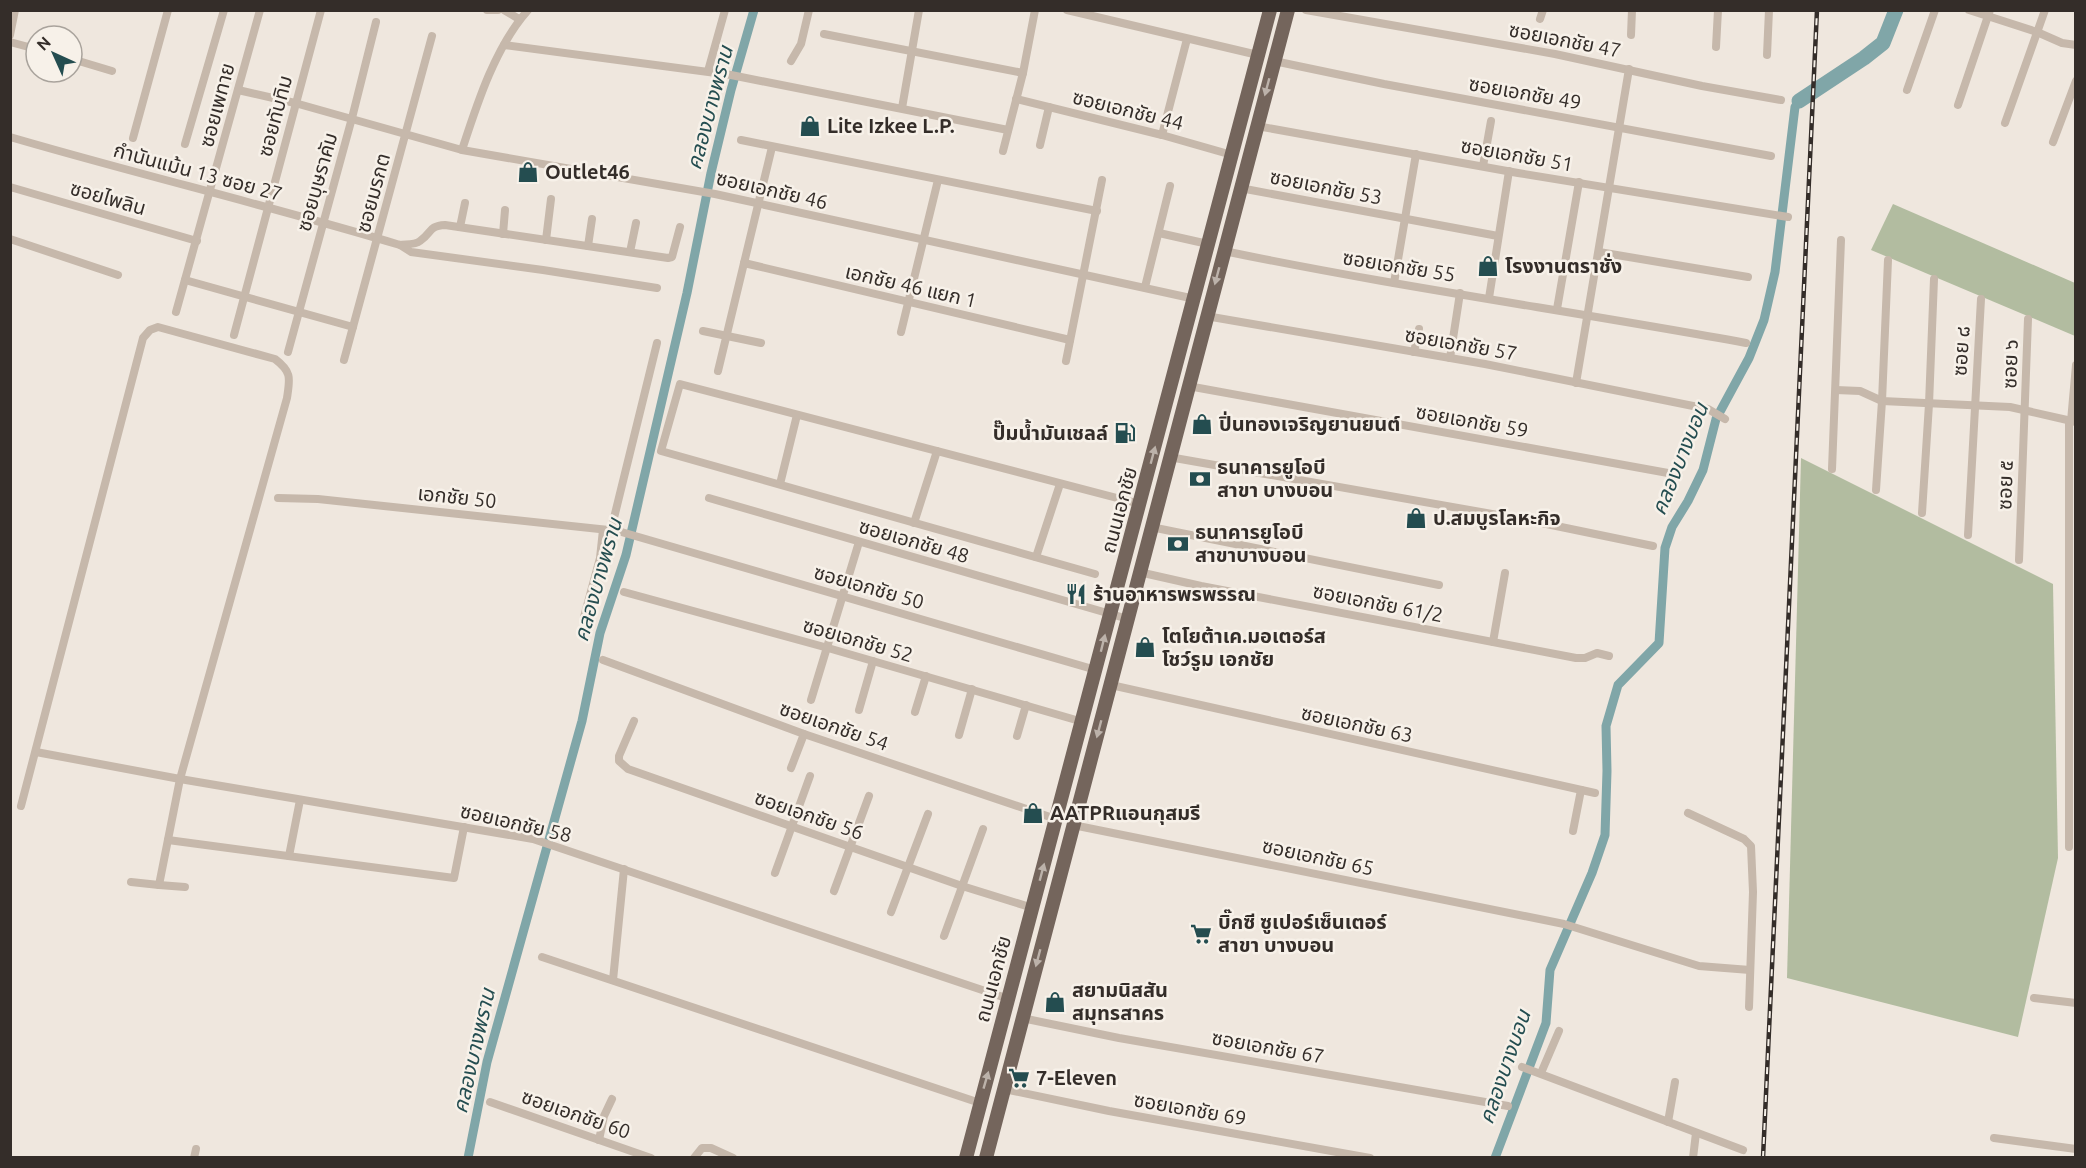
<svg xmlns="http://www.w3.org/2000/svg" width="2086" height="1168" font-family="Ubuntu,'Noto Sans Thai',sans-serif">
<rect width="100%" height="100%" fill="#efe7de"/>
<g fill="#b2bca0">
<path d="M1893,204L2075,283V336L1871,250Z"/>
<path d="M1801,458L2053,584L2058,858L2018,1037L1787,978Z"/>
</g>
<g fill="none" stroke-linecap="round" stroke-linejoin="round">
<g stroke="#80a6a8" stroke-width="9">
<path d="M468,1158L487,1062L582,721L600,633L626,555L687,293L711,173L731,90L754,10"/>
<path d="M1495,1158L1546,1023L1550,970L1592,873L1605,835L1607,771L1606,726L1618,685L1659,643L1665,548L1672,527L1688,501L1703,470L1716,419L1749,358L1764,320L1775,272L1795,107L1799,101"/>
</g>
<path stroke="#80a6a8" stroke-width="15" d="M1799,101L1864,58L1883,43L1896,10"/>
<g stroke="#c6b8ab" stroke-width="8">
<path d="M487,10H498"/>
<path d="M504,10L519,19"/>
<path d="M1067,10L1258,55"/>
<path d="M1306,10L1555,54L1702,86L1781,100"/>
<path d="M1969,10L2037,32L2062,43L2076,45"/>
<path d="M1540,19L1543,10"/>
<path d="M824,34L1023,73"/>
<path d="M10,35L15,10"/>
<path d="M1631,35L1632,10"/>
<path d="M10,42L36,49"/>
<path d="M504,45L731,75L1008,130"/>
<path d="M1716,47L1718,10"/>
<path d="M1767,55L1769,10"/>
<path d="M72,59L112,71"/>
<path d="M791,61L801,44L809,10"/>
<path d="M1274,61L1384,84L1771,156"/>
<path d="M708,71L725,10"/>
<path d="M238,90L295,103L462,150L715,194L1195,299"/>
<path d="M1907,90L1935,10"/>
<path d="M1016,99L1162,135L1232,155"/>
<path d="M1958,105L1990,10"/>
<path d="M902,108L919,10"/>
<path d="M2005,123L2045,10"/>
<path d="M1257,126L1518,173L1788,217"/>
<path d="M1162,135L1187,39"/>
<path d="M10,137C140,175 271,206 400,245C406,244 415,245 420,241C432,233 428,226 445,225L668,258L672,257L680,227"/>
<path d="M133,138L168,10"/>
<path d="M741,140L1097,211"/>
<path d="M2053,142L2076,81"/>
<path d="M185,144L224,10"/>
<path d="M1040,145L1049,107"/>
<path d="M462,150C477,104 495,47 528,10"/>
<path d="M1003,151L1023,73L1035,10"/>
<path d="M1483,166L1491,121"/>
<path d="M10,187L197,241"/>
<path d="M1240,188L1498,236"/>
<path d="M460,227L465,203"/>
<path d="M1159,233L1208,244"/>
<path d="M503,234L505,210"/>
<path d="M10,239L118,275"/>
<path d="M546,240L551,199"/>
<path d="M400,245L411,252L543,270L657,288"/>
<path d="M588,246L592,219"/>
<path d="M1224,251C1397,287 1572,311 1746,343"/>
<path d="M630,252L636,223"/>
<path d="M1599,252L1748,277"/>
<path d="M744,263L1070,340"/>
<path d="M185,280L353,327"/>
<path d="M1394,283L1416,154"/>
<path d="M1145,287L1170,186"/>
<path d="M1489,298L1509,171"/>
<path d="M1557,309L1579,182"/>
<path d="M176,312L260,10"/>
<path d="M1206,316L1485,364L1708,409L1725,419"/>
<path d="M703,331L761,343"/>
<path d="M901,332L938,180"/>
<path d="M234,335L321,10"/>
<path d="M1452,343L1476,348"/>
<path d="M288,352L352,118L376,22"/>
<path d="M1414,352L1419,329"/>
<path d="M1450,358L1460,293"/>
<path d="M344,360L432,36"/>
<path d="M1066,361L1102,180"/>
<path d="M718,371L772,147"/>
<path d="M1576,383L1629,69"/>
<path d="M1188,386L1679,475"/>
<path d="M1836,390L1860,391L1882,401L2010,407L2076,422"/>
<path d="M2071,421L2076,365"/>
<path d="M1169,457L1532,521L1653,546"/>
<path d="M1832,469L1841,240"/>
<path d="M780,484L797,415"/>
<path d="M1876,490L1882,401L1888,260"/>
<path d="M278,498L318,499L618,531L1096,670"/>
<path d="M709,498L1128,619"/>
<path d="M1922,513L1929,404L1934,279"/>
<path d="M914,523L937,451"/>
<path d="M1151,527L1439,585"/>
<path d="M611,530L657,343"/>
<path d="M1968,535L1981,299"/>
<path d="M1036,557L1060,484"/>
<path d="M2019,560L2028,319"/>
<path d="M1139,572L1201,586L1576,658H1585L1597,653L1609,656"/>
<path d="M1095,574L661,451L680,384L1140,504"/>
<path d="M624,592L828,648L1083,722"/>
<path d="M584,617L600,558L603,530"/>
<path d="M1493,642L1505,573"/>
<path d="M603,660L804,734L1056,819"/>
<path d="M1111,685L1595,793"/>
<path d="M811,700L859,542"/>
<path d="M859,710L873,661"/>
<path d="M915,712L926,676"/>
<path d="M634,721L619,756V761L628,769L962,886L1033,908"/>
<path d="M959,735L972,689"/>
<path d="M1017,736L1026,705"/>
<path d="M36,752L180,779L533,839L1009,999"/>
<path d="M791,768L804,734"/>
<path d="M21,806L143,338L150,330L158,327L275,359C292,372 290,378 287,398L180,779L159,885L131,882"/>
<path d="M1688,813L1744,839L1751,846L1753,892L1749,1007"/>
<path d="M1073,825L1564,924L1699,966L1750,970"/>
<path d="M1573,831L1581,790"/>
<path d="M168,840L454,878L464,827"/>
<path d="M2069,847V420"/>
<path d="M289,856L300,800"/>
<path d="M775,873L810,776"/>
<path d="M159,885L185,887"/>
<path d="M834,891L869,796"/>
<path d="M891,912L928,814"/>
<path d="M944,936L983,829"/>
<path d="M542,957L980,1103"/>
<path d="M613,980L624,869"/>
<path d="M2034,998L2076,1003"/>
<path d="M1022,1018L1119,1038L1508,1106"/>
<path d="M1522,1067L1743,1150"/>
<path d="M1541,1073L1559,1031"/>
<path d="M1004,1089L1109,1111L1370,1158"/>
<path d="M490,1102L651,1158"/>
<path d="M1668,1122L1675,1082"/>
<path d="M1994,1138L2076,1149"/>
<path d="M599,1140L604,1116L612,1099"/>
<path d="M194,1158L196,1149"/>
<path d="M694,1158L702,1148H711L733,1158"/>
<path d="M1693,1158L1696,1133"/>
</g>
<g stroke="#74655c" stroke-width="14">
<path d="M966,1158L1270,10"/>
<path d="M986,1158L1288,10"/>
</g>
<defs>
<path id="rail" d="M1763,1158L1817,10"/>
</defs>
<use href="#rail" stroke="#342d29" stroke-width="4.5"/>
<use href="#rail" stroke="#f7f1e9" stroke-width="2" stroke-dasharray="7" stroke-linecap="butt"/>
</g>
<defs><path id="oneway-solid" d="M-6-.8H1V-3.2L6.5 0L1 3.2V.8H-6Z" transform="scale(1.5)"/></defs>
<g fill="#bcb2aa">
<use href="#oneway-solid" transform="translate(1267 87) rotate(105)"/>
<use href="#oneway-solid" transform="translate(1217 276) rotate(105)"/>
<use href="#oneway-solid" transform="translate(1153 455) rotate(-75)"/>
<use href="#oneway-solid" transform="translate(1103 643) rotate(-76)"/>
<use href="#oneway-solid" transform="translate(1099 729) rotate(105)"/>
<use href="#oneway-solid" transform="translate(1042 872) rotate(-75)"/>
<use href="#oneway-solid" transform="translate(1038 958) rotate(105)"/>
<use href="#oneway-solid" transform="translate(986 1080) rotate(-74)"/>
</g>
<defs>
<symbol id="shop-bare" viewBox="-9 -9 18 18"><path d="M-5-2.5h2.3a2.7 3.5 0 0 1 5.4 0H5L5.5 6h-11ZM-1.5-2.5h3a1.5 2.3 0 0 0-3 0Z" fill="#244d50" stroke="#f7f1e9" stroke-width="2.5" paint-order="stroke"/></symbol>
<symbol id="fuel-bare" viewBox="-9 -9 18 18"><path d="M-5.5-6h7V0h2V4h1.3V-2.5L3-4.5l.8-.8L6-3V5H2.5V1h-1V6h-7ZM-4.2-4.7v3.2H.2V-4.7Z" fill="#244d50" stroke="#f7f1e9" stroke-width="2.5" paint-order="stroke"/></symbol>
<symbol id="bank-bare" viewBox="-9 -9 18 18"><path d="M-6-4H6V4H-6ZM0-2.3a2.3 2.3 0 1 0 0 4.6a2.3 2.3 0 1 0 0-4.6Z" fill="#244d50" stroke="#f7f1e9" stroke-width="2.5" paint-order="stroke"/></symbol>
<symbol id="restaurant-bare" viewBox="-9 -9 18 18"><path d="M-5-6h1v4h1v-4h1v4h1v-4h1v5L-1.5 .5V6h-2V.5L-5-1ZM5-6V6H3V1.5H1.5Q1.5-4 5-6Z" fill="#244d50" stroke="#f7f1e9" stroke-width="2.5" paint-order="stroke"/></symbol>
<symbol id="supermarket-bare" viewBox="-9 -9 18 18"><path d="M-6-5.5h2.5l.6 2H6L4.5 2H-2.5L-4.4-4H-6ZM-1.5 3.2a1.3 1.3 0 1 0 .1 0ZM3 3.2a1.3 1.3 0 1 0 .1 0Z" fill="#244d50" stroke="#f7f1e9" stroke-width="2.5" paint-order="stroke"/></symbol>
</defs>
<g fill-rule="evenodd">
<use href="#shop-bare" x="795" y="111" width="30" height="30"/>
<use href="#shop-bare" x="513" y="157" width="30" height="30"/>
<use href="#shop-bare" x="1473" y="251" width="30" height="30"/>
<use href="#shop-bare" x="1187" y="409" width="30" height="30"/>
<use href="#fuel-bare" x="1110" y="418" width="30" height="30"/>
<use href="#bank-bare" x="1185" y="464" width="30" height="30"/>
<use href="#shop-bare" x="1401" y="503" width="30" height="30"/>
<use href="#bank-bare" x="1163" y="529" width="30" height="30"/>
<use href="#restaurant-bare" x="1061" y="579" width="30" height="30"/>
<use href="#shop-bare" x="1130" y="632" width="30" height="30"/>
<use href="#shop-bare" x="1018" y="798" width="30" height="30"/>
<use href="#supermarket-bare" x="1186" y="919" width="30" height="30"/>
<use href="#shop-bare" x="1040" y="987" width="30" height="30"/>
<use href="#supermarket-bare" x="1004" y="1063" width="30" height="30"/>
</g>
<g text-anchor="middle" stroke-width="5" stroke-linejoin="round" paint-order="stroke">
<g font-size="20" fill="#342d29" stroke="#f7f1e9">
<text transform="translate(1565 40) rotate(11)" y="7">ซอยเอกชัย 47</text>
<text transform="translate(1525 93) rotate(10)" y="7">ซอยเอกชัย 49</text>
<text transform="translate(217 105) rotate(-75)" y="7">ซอยเพทาย</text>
<text transform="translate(1128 110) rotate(14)" y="7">ซอยเอกชัย 44</text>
<text transform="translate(275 116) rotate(-75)" y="7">ซอยทับทิม</text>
<text transform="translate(1517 155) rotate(10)" y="7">ซอยเอกชัย 51</text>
<text transform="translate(198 172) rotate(15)" y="7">กำนันแม้น 13 ซอย 27</text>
<text transform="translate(317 182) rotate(-74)" y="7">ซอยบุษราคัม</text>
<text transform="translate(1326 187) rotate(11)" y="7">ซอยเอกชัย 53</text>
<text transform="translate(772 190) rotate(13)" y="7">ซอยเอกชัย 46</text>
<text transform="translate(373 193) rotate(-75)" y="7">ซอยมรกต</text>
<text transform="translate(108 198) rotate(16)" y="7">ซอยไพลิน</text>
<text transform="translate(1399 266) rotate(9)" y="7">ซอยเอกชัย 55</text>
<text transform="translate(911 286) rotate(13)" y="7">เอกชัย 46 แยก 1</text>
<text transform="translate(1461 344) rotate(10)" y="7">ซอยเอกชัย 57</text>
<text transform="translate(1961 351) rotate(-86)" y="7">ซอย ๘</text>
<text transform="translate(2010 364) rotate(-88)" y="7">ซอย ๖</text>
<text transform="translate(1472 421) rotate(10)" y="7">ซอยเอกชัย 59</text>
<text transform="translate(2005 485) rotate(-88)" y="7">ซอย ๕</text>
<text transform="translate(457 497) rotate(6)" y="7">เอกชัย 50</text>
<text transform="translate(1119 510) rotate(-75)" y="7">ถนนเอกชัย</text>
<text transform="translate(914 541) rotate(16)" y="7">ซอยเอกชัย 48</text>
<text transform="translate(869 587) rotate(16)" y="7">ซอยเอกชัย 50</text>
<text transform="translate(1378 603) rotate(11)" y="7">ซอยเอกชัย 61/2</text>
<text transform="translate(858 640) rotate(16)" y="7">ซอยเอกชัย 52</text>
<text transform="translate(1357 724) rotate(12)" y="7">ซอยเอกชัย 63</text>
<text transform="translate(834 726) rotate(19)" y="7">ซอยเอกชัย 54</text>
<text transform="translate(809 815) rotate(19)" y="7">ซอยเอกชัย 56</text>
<text transform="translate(516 823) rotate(13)" y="7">ซอยเอกชัย 58</text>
<text transform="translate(1318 857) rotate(12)" y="7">ซอยเอกชัย 65</text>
<text transform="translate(993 979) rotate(-75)" y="7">ถนนเอกชัย</text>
<text transform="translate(1268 1047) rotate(10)" y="7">ซอยเอกชัย 67</text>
<text transform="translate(1190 1109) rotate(10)" y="7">ซอยเอกชัย 69</text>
<text transform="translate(576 1114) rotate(19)" y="7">ซอยเอกชัย 60</text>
</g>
<g font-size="20" font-weight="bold" fill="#342d29" stroke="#f7f1e9" text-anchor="start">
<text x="827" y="133">Lite Izkee L.P.</text>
<text x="545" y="179">Outlet46</text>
<text x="1505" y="273">โรงงานตราชั่ง</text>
<text x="1219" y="431">ปิ่นทองเจริญยานยนต์</text>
<text x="1108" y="440" text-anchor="end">ปั๊มน้ำมันเชลล์</text>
<text x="1217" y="474">ธนาคารยูโอบี<tspan x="1217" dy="23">สาขา บางบอน</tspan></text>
<text x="1433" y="525">ป.สมบูรโลหะกิจ</text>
<text x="1195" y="539">ธนาคารยูโอบี<tspan x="1195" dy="23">สาขาบางบอน</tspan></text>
<text x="1093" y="601">ร้านอาหารพรพรรณ</text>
<text x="1162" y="643">โตโยต้าเค.มอเตอร์ส<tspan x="1162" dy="23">โชว์รูม เอกชัย</tspan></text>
<text x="1050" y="820">AATPRแอนกุสมรี</text>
<text x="1218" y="929">บิ๊กซี ซูเปอร์เซ็นเตอร์<tspan x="1218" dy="23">สาขา บางบอน</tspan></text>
<text x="1072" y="997">สยามนิสสัน<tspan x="1072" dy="23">สมุทรสาคร</tspan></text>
<text x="1036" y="1085">7-Eleven</text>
</g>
<g font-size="21" font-style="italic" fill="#244d50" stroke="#f7f1e9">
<text transform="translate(710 108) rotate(-75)" y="7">คลองบางพราน</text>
<text transform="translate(1680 459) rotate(-68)" y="7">คลองบางบอน</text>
<text transform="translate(598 580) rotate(-74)" y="7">คลองบางพราน</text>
<text transform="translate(474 1051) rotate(-77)" y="7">คลองบางพราน</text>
<text transform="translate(1505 1067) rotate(-71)" y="7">คลองบางบอน</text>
</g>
</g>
<rect width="2086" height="1168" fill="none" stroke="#342d29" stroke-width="24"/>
<g transform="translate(54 54) rotate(315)"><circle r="28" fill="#f7f1e9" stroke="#a9a39c" stroke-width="1.5"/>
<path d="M0-4.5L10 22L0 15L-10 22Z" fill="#244d50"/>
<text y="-9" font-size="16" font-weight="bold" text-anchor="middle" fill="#342d29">N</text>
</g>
</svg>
